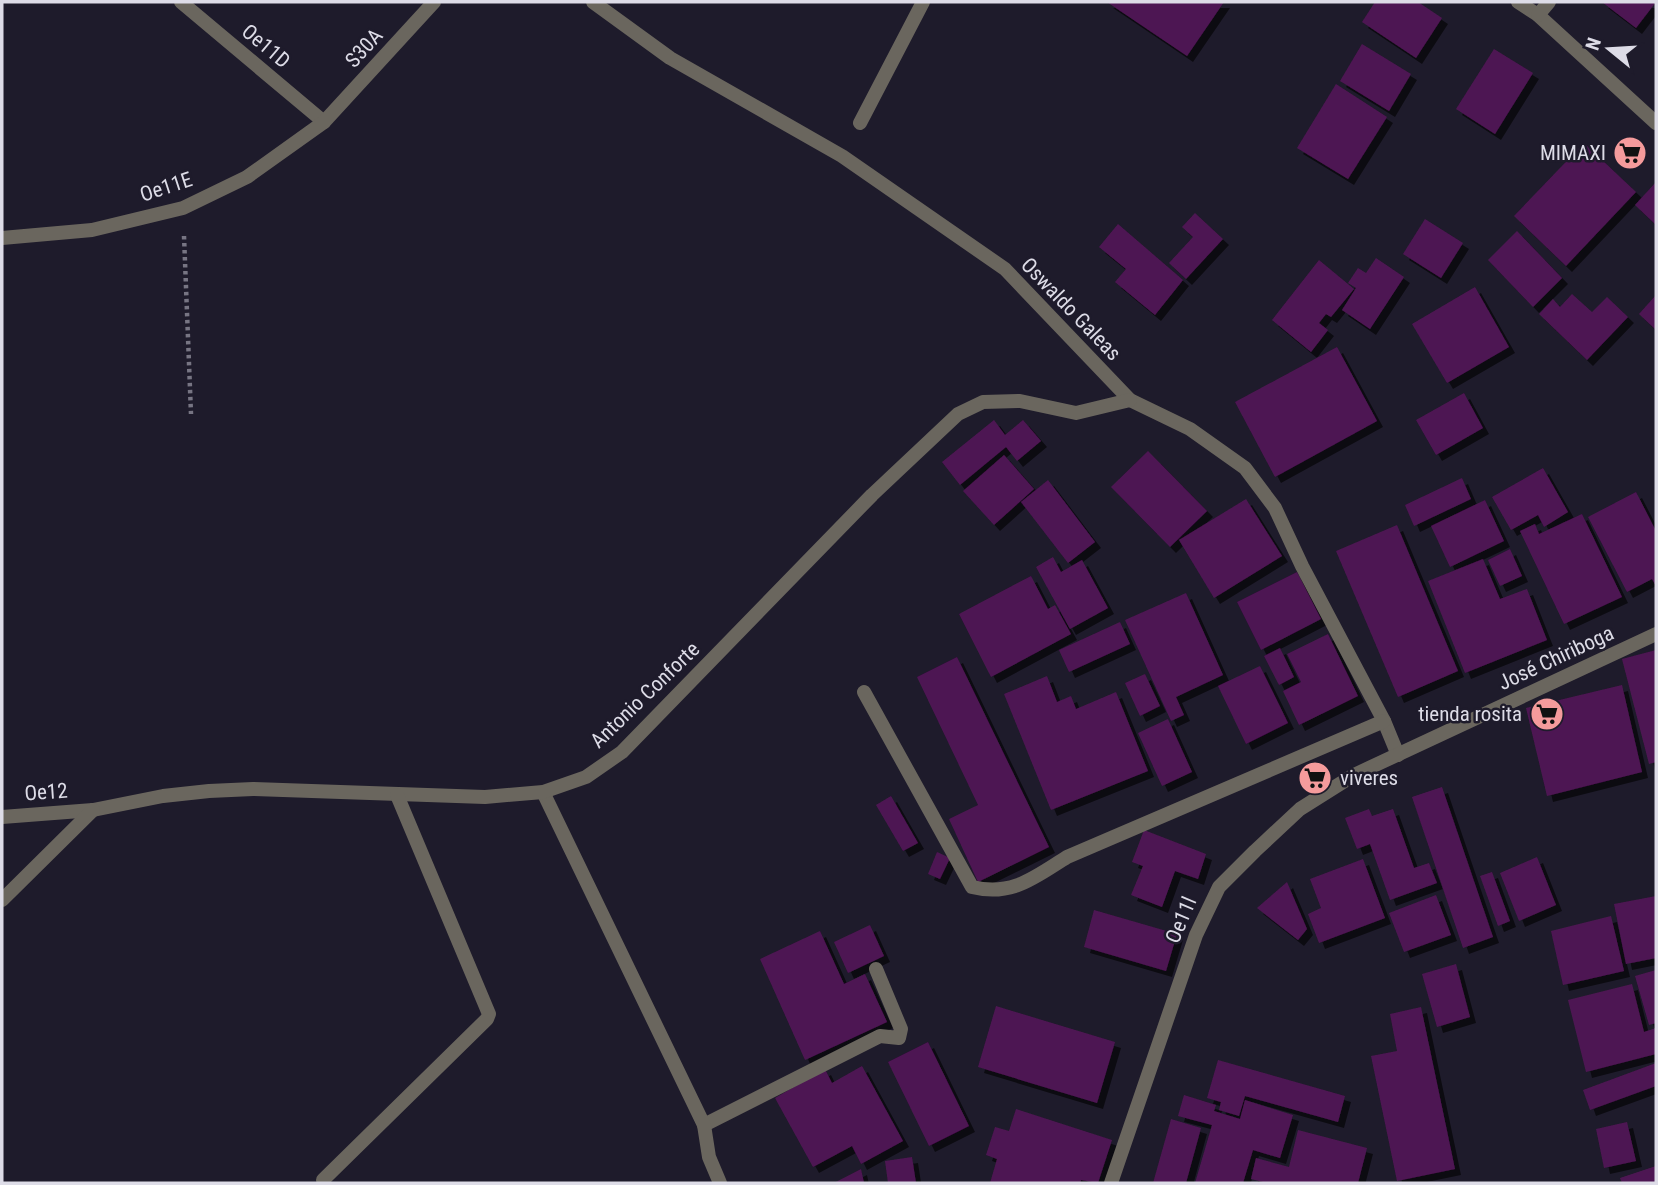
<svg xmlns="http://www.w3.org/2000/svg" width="1658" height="1185" font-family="'Roboto Condensed',sans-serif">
<defs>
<filter id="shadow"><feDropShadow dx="6" dy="6" stdDeviation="0" flood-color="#0009"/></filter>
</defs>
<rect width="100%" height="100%" fill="#1e1b2b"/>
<g fill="#4e1552" filter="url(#shadow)">
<path d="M1107,2H1224L1187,56Z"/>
<path d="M1375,2H1418L1442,18L1416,58L1362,22Z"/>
<path d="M1602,2H1656L1636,28Z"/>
<path d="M1362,44L1411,74L1389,111L1340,81Z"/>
<path d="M1494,49L1533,73L1495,134L1456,109Z"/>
<path d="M1336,84L1387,117L1348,179L1297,148Z"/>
<path d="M1584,143L1636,192L1566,266L1514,216Z"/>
<path d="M1656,182V225L1635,205Z"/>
<path d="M1195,213L1223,239L1186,279L1169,263L1193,237L1182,227Z"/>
<path d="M1425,219L1463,243L1441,278L1403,254Z"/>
<path d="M1118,224L1183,280L1155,315L1115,282L1126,269L1099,247Z"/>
<path d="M1517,231L1562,278L1533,307L1488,260Z"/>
<path d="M1376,258L1404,277L1370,329L1342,310L1356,288L1348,283L1358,268L1366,273Z"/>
<path d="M1319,260L1354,289L1331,317L1326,314L1319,323L1328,330L1311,352L1272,320Z"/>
<path d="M1475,287L1509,347L1447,383L1412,324Z"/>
<path d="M1572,294L1592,312L1607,297L1628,317L1587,360L1539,314L1553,299L1560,307Z"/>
<path d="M1656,295V330L1639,314Z"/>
<path d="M1337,347L1377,421L1275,477L1235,402Z"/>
<path d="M1464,393L1483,428L1436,455L1416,420Z"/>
<path d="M994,420L1005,435L1023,420L1041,441L1017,461L1006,447L960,485L942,462Z"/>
<path d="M1148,451L1207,511L1170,547L1111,487Z"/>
<path d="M1004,455L1034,489L994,525L963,491Z"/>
<path d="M1543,468L1568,512L1544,527L1538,515L1511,530L1492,497Z"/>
<path d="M1462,478L1471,499L1414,526L1405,505Z"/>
<path d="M1048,480L1095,542L1068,563L1021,502Z"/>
<path d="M1636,492L1656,531V586L1652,579L1627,592L1588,517Z"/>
<path d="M1246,499L1282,556L1214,598L1179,540Z"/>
<path d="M1485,500L1504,541L1450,567L1431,526Z"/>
<path d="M1582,514L1622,597L1564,624L1520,531L1535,524L1539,534Z"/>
<path d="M1397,525L1458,671L1398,697L1336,551Z"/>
<path d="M1510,549L1522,576L1500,586L1488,560Z"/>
<path d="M1053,557L1061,572L1082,560L1108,608L1070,629L1036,567Z"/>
<path d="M1483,559L1500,599L1527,589L1547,640L1465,673L1428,581Z"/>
<path d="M1297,572L1321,619L1261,650L1237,602Z"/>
<path d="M1031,576L1048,609L1055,605L1071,634L991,677L959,614Z"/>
<path d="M1186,593L1223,675L1176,697L1184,715L1171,721L1125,620Z"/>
<path d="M1120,622L1130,644L1069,672L1059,650Z"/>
<path d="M1328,634L1358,696L1299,725L1283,691L1301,682L1287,654Z"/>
<path d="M1280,648L1294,677L1279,685L1264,656Z"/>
<path d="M1656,650V762L1649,764L1622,659Z"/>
<path d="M957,657L1049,847L978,882L949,819L978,805L917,677Z"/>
<path d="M1260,666L1288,723L1246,744L1218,686Z"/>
<path d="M1145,674L1160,706L1140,716L1125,683Z"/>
<path d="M1047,676L1057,702L1071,696L1076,709L1116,692L1148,771L1051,810L1004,694Z"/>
<path d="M1622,685L1642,772L1547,796L1526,708Z"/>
<path d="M1168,719L1192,772L1162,786L1138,733Z"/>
<path d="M1442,787L1493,937L1463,948L1412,797Z"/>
<path d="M891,796L918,843L903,851L876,805Z"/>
<path d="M1369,809L1372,816L1393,809L1414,868L1429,863L1437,883L1390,900L1370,844L1357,849L1345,818Z"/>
<path d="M1144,830L1206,854L1198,879L1175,871L1162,907L1131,895L1143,866L1132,862Z"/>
<path d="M937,852L950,858L940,879L928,874Z"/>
<path d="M1537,857L1556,905L1519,921L1500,873Z"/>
<path d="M1363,859L1385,918L1319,943L1308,914L1321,908L1310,879Z"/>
<path d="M1492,872L1510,921L1498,926L1480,876Z"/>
<path d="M1287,882L1307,929L1298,940L1257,908Z"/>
<path d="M1436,895L1451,935L1404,952L1389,913Z"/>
<path d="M1656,896V958L1626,964L1614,904Z"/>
<path d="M1094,910L1177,934L1166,971L1084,947Z"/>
<path d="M1611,916L1624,971L1563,985L1551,931Z"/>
<path d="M870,925L884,956L848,973L834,942Z"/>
<path d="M820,931L844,984L865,974L887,1022L805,1060L760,959Z"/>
<path d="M1456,964L1470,1017L1437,1027L1422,974Z"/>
<path d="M1656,970V1023L1649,1025L1635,976Z"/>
<path d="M1632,984L1644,1032L1656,1028V1054L1586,1072L1568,1000Z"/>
<path d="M996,1006L1115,1042L1097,1103L978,1067Z"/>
<path d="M1421,1007L1455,1169L1397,1181L1371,1056L1397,1051L1390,1014Z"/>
<path d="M928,1042L969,1126L929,1146L888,1062Z"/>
<path d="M1218,1060L1345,1096L1338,1122L1245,1096L1239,1116L1219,1110L1221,1102L1207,1098Z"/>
<path d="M1656,1063V1086L1590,1110L1583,1090Z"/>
<path d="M862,1066L903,1141L861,1164L852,1146L813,1167L775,1098L825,1069L832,1083Z"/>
<path d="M1184,1095L1216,1105L1214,1111L1240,1119L1245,1100L1293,1115L1280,1158L1253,1150L1243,1183H1195L1212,1125L1178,1116Z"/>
<path d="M1016,1109L1112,1140L1098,1183L1081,1180L1080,1183H990L997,1159L986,1155L995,1127L1009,1131Z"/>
<path d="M1171,1119L1201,1128L1186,1183H1153Z"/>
<path d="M1627,1122L1636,1161L1604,1168L1596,1129Z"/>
<path d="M1298,1130L1367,1148L1358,1183H1267L1251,1179L1256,1158L1289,1167Z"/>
<path d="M912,1157L916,1183H888L885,1161Z"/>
<path d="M1656,1166V1183H1622L1620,1178Z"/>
<path d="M861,1169L864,1183H834Z"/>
</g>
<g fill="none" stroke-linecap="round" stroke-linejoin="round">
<path stroke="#777583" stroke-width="4.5" stroke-dasharray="3.5 3.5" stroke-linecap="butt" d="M184,236L191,414"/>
<path stroke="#6a665e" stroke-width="14" d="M704,1125L880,1036L899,1038L901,1029L876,969"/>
<g stroke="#6a665e" stroke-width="14">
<path d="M181,2L324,122"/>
<path d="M593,2L670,58L842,156L1005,269L1130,400L1190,429L1245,468L1275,508L1302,566L1384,721L1398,755"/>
<path d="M1518,2L1538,15L1656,123"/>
<path d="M1538,15L1549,2"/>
<path d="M860,123L923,2"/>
<path d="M2,238L92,230L183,208L247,177L324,122L434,2"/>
<path d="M864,692L972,887C1012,897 1035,877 1067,857L1384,721"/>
<path d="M543,792L704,1125L709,1157L720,1183"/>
<path d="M2,817L93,810L163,796L209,791L253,789L485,797L543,792L586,777L622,752L872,495L958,414L983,402L1020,401L1076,413L1130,400"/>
<path d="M2,900L93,810"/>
<path d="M323,1180L487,1019L489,1014L397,795"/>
<path d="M1111,1183L1196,935L1219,887L1255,851L1300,809L1354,775L1656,634"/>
</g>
</g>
<defs>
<symbol id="supermarket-disc" viewBox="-11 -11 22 22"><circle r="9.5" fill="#f59b9c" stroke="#1e1b2b"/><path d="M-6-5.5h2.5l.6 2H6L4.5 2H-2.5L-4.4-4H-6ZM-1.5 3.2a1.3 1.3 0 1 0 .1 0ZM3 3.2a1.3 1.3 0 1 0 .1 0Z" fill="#111"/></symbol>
</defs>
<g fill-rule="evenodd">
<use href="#supermarket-disc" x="1611" y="134" width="38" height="38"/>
<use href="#supermarket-disc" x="1528" y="695" width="38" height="38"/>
<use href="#supermarket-disc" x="1296" y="759" width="38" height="38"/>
</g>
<g text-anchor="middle" stroke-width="5" stroke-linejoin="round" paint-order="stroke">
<g font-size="21" fill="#dddce7" stroke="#1e1b2b">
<text transform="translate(266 46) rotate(40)" y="7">Oe11D</text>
<text transform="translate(364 48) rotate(-48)" y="7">S30A</text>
<text transform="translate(166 187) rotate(-18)" y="7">Oe11E</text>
<text transform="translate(1071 309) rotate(46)" y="7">Oswaldo Galeas</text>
<text transform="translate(1556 658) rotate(-25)" y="7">José Chiriboga</text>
<text transform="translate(645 695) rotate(-44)" y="7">Antonio Conforte</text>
<text transform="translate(46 792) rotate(-4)" y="7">Oe12</text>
<text transform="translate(1181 920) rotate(-67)" y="7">Oe11l</text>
</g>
<g font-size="21" fill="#dddce7" stroke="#1e1b2b" text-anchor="end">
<text x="1606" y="160">MIMAXI</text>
<text x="1522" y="721">tienda rosita</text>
<text x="1340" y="785" text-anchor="start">viveres</text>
</g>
</g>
<rect width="1658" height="1185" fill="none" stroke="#dddce7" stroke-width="7"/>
<g transform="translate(1609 49) rotate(288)" stroke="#1e1b2b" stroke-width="5" paint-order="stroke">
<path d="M0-5L12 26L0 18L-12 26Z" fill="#dddce7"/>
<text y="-10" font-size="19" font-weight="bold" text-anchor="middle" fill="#dddce7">N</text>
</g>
</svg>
